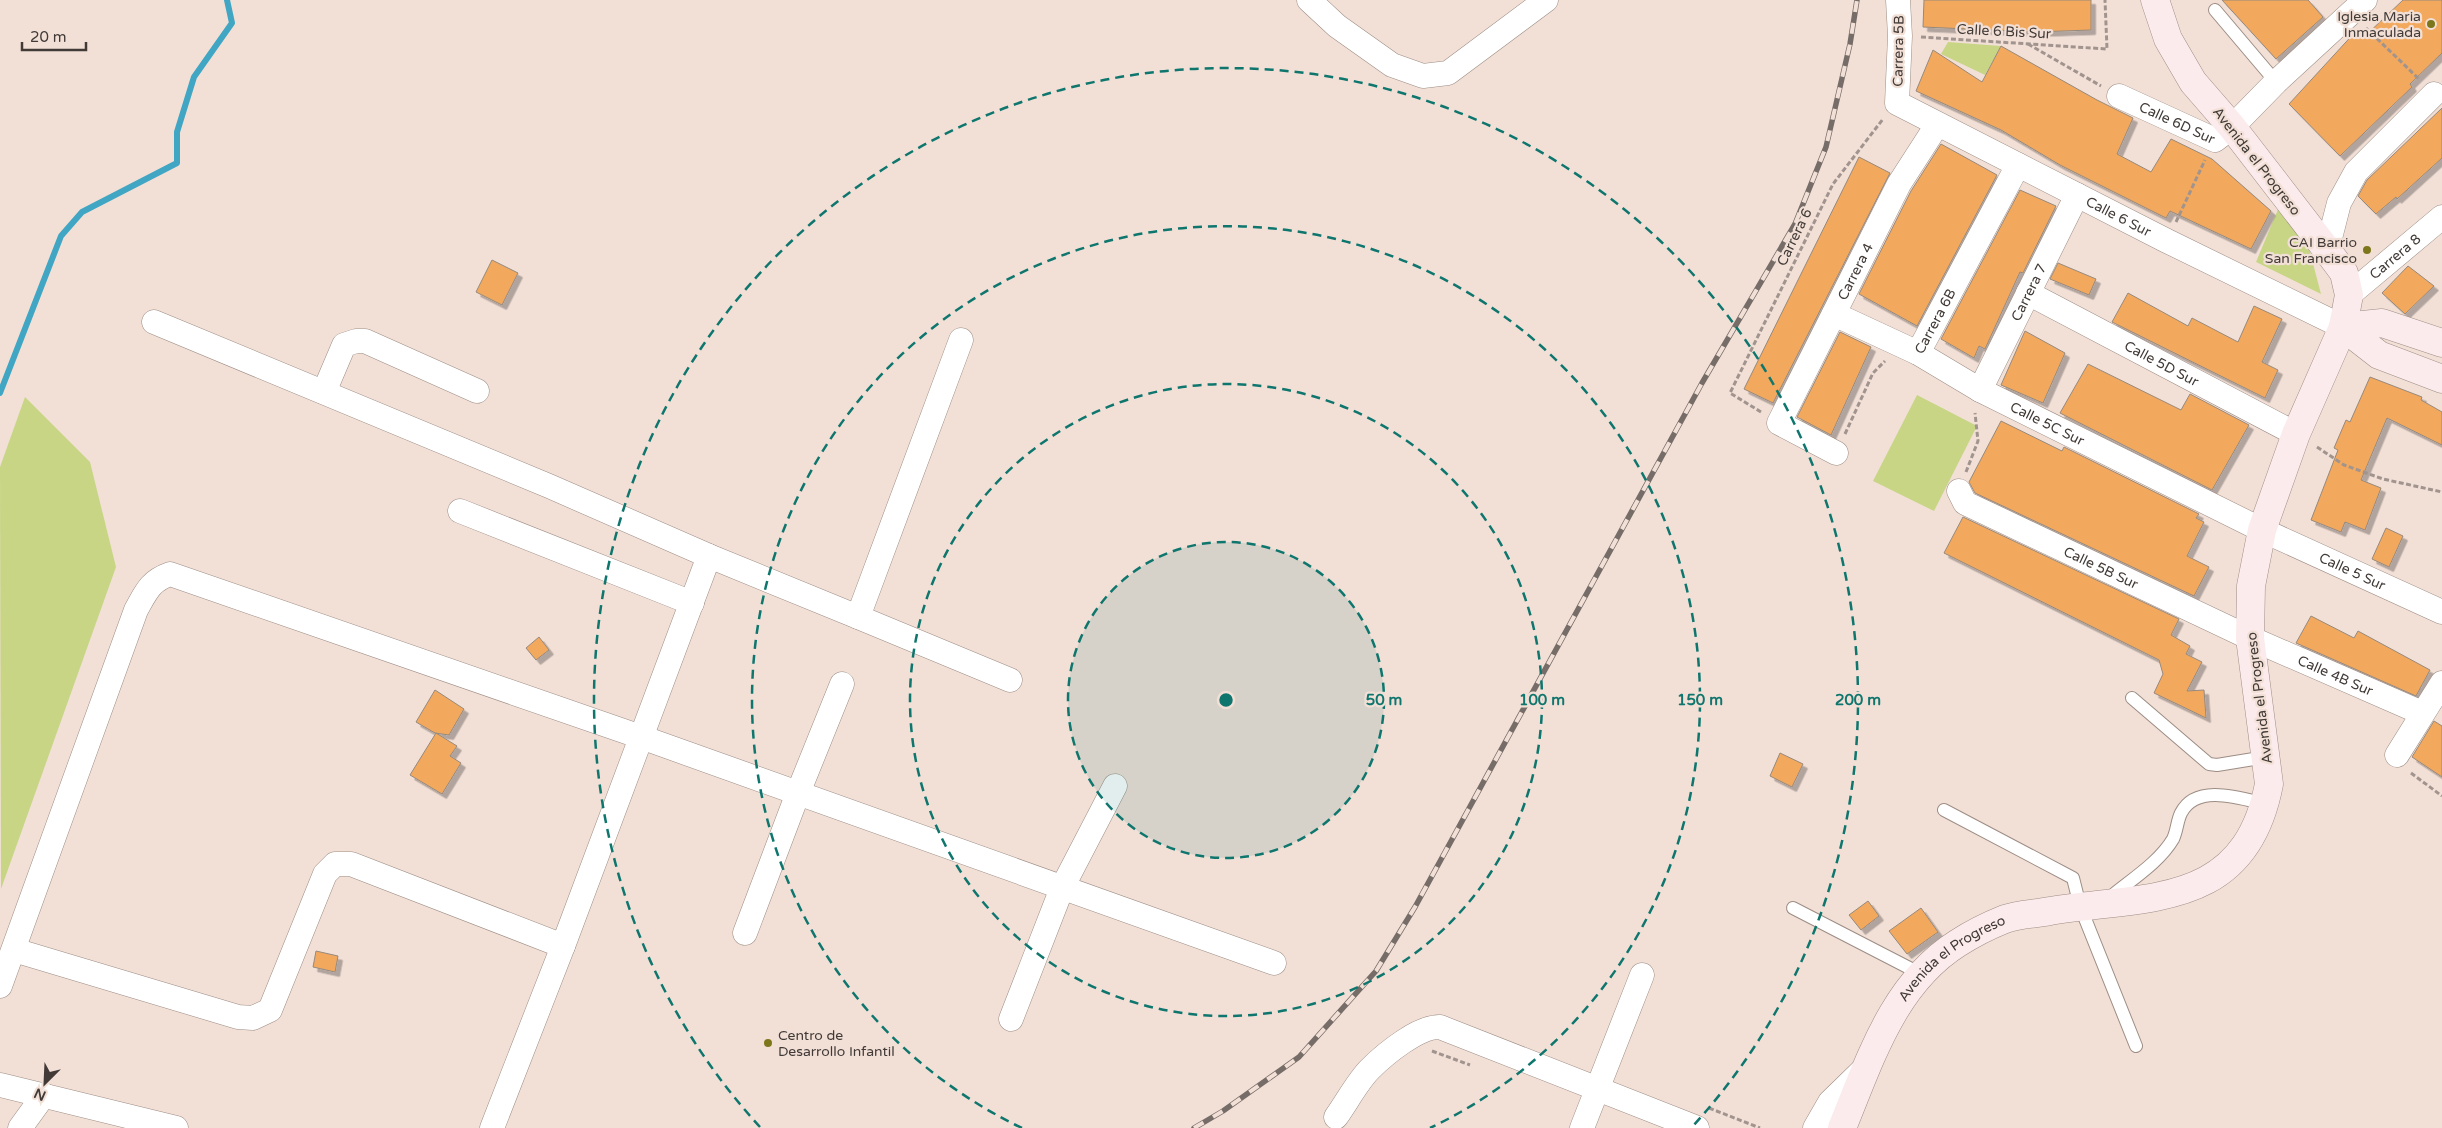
<svg xmlns="http://www.w3.org/2000/svg" width="2442" height="1128" font-family="'Varela Round',sans-serif">
<defs>
<filter id="shadow"><feDropShadow dx="4.5" dy="4.5" stdDeviation="0" flood-color="#0004"/></filter>
</defs>
<rect width="100%" height="100%" fill="#f2e0d7"/>
<g fill="#c7d585">
<path d="M1948,42L2001,46L1985,75L1941,54Z"/>
<path d="M2279,207L2310,252L2321,294L2256,262Z"/>
<path d="M1917,395L1977,426L1934,511L1873,481Z"/>
<path d="M25,397L90,462L116,567L1,889L0,467Z"/>
</g>
<g fill="none" stroke-linecap="round" stroke-linejoin="round">
<path stroke="#40a6c3" stroke-width="6" d="M0,393L61,236L82,212L177,163V132L194,77L232,23L227,0"/>
</g>
<g fill="#f2a85d" stroke="#96897d" filter="url(#shadow)">
<path d="M1924,0H2091V30L2035,32L1923,27Z"/>
<path d="M2222,0H2308L2323,17L2276,59Z"/>
<path d="M2403,0H2442V53L2410,84L2412,87L2340,156L2289,104L2357,30L2364,37Z"/>
<path d="M2001,46L2097,100L2133,118L2117,154L2151,172L2171,139L2212,159L2271,211L2251,249L2170,211L2166,218L2060,165L2001,130L1916,91L1933,50L1982,82Z"/>
<path d="M2442,108V158L2397,199L2396,197L2376,214L2358,196L2367,180Z"/>
<path d="M1941,144L1997,175L1917,326L1859,294L1911,191Z"/>
<path d="M1859,157L1890,173L1773,403L1744,389Z"/>
<path d="M2020,190L2056,206L2023,273L2020,272L1985,349L1979,346L1974,358L1941,339Z"/>
<path d="M492,260L518,273L502,305L476,292Z"/>
<path d="M2058,263L2096,279L2089,295L2050,279Z"/>
<path d="M2408,266L2434,286L2405,314L2382,293Z"/>
<path d="M2128,293L2188,326L2192,318L2238,342L2254,306L2282,319L2262,362L2278,370L2265,398L2112,322Z"/>
<path d="M2025,331L2065,353L2043,403L2001,385Z"/>
<path d="M1840,332L1871,347L1831,435L1797,417Z"/>
<path d="M2088,364L2181,410L2190,394L2249,425L2212,490L2060,413Z"/>
<path d="M2370,377L2422,397L2421,400L2442,412V445L2387,418L2361,480L2381,488L2365,530L2345,522L2341,532L2311,520L2338,450L2334,448L2346,420L2350,422Z"/>
<path d="M2001,421L2062,451L2064,447L2199,514L2196,518L2204,522L2187,556L2209,567L2194,596L1975,493L1969,482Z"/>
<path d="M1963,517L2179,619L2171,635L2190,646L2186,654L2202,662L2187,691L2204,690L2206,718L2154,693L2163,674L2159,660L1944,553Z"/>
<path d="M2386,528L2403,536L2389,567L2372,559Z"/>
<path d="M2311,616L2354,638L2358,631L2430,670L2416,696L2296,643Z"/>
<path d="M539,637L549,650L536,660L526,648Z"/>
<path d="M435,690L464,709L449,735L435,733L416,722Z"/>
<path d="M2434,721L2442,726V777L2412,757Z"/>
<path d="M436,733L457,746L450,756L461,763L442,794L410,775Z"/>
<path d="M1780,753L1803,764L1792,787L1770,776Z"/>
<path d="M1868,901L1879,916L1861,930L1849,915Z"/>
<path d="M1921,908L1938,932L1907,954L1889,931Z"/>
<path d="M316,951L338,956L335,972L313,967Z"/>
</g>
<g fill="none" stroke-linecap="round" stroke-linejoin="round">
<defs>
<g id="lane">
<path d="M2215,10L2276,82"/>
<path d="M2132,698L2209,764L2217,765L2266,757"/>
<path d="M1944,810L2073,878L2080,906L2136,1046"/>
<path d="M2108,899C2129,881 2159,863 2173,839C2177,831 2177,821 2181,813C2196,783 2240,798 2265,804"/>
<path d="M1793,908L1921,974"/>
</g>
<g id="street">
<path d="M1309,0L1337,26L1392,65L1423,76L1448,73L1546,0"/>
<path id="s1" d="M1898,0L1900,36L1897,103L2167,241L2343,327"/>
<path id="s2" d="M2119,96L2215,140L2232,127L2276,82L2365,0"/>
<path d="M2327,250L2339,203L2356,172L2434,94"/>
<path id="s3" d="M2028,293L2296,434"/>
<path id="s4" d="M2349,295L2442,217"/>
<path id="s5" d="M1834,314L1918,353L1980,390L2262,530L2442,612"/>
<path d="M154,322L549,486L709,556"/>
<path id="s6" d="M1918,353L2018,165"/>
<path id="s7" d="M1980,390L2077,195"/>
<path d="M324,392L344,345L356,341H365L477,391"/>
<path id="s8" d="M1836,453L1779,423L1899,184L1937,125"/>
<path id="s9" d="M1959,491L1965,503L2250,638L2422,713"/>
<path d="M460,511L692,603"/>
<path d="M858,617L1010,680"/>
<path d="M2397,755L2442,683"/>
<path d="M745,933L798,793L842,684"/>
<path d="M563,946L709,556L858,617L961,340"/>
<path d="M14,950L238,1017L253,1018L270,1010L325,874L335,864H351L563,946L492,1128"/>
<path d="M0,986L136,610C146,592 150,581 170,574L641,737L1274,963"/>
<path d="M1011,1019L1062,888L1115,786"/>
<path d="M0,1085L176,1128"/>
<path d="M1336,1117C1347,1102 1357,1082 1370,1069C1385,1054 1419,1026 1440,1027L1697,1128"/>
<path d="M20,1128L44,1095"/>
<path d="M1582,1128L1642,975"/>
<path d="M1815,1128L1830,1102L1866,1067"/>
</g>
<g id="secondary">
<path d="M2343,327L2379,355L2442,379"/>
<path d="M2343,327L2382,323L2442,343"/>
<path id="s10" d="M1842,1128C1870,1060 1893,984 1958,943C1972,934 1990,925 2005,919C2019,914 2036,914 2050,911C2149,895 2245,909 2269,784L2250,638L2251,586L2262,530L2296,434L2343,327L2349,295L2344,273L2327,250L2232,127L2193,82L2168,39L2155,0"/>
</g>
</defs>
<use href="#lane" stroke="#9d8d84" stroke-width="14"/>
<use href="#street" stroke="#9d8d84" stroke-width="25"/>
<use href="#secondary" stroke="#9d8d84" stroke-width="29"/>
<g stroke="#a1948e" stroke-width="3" stroke-dasharray="5 2.5" stroke-linecap="butt">
<path d="M2366,28L2419,79"/>
<path d="M1921,37L2107,49L2105,0"/>
<path d="M2028,44L2101,86"/>
<path d="M2176,222L2205,160"/>
<path d="M1761,412L1730,393L1833,184L1883,119"/>
<path d="M1845,434L1873,373L1885,361"/>
<path d="M2317,447L2344,465L2383,479L2442,492"/>
<path d="M1966,472L1978,441L1975,413"/>
<path d="M2411,773L2442,796"/>
<path d="M1432,1051L1470,1065"/>
<path d="M1709,1108L1760,1128"/>
</g>
<use href="#lane" stroke="#fff" stroke-width="12"/>
<use href="#street" stroke="#fff" stroke-width="24"/>
<use href="#secondary" stroke="#fcebec" stroke-width="28"/>
<defs>
<path id="rail" d="M1194,1128L1223,1111L1299,1057L1376,971L1415,907L1702,383L1795,224L1826,147L1850,44L1857,0"/>
</defs>
<use href="#rail" stroke="#776d68" stroke-width="5.5"/>
<use href="#rail" stroke="#f2e0d7" stroke-width="4" stroke-dasharray="11" stroke-linecap="butt"/>
</g>
<circle cx="1226" cy="700" r="158" fill="#0f766e" fill-opacity=".12"/>
<g fill="none" stroke="#0f766e" stroke-width="2.5" stroke-dasharray="9 6">
<circle cx="1226" cy="700" r="158"/>
<circle cx="1226" cy="700" r="316"/>
<path d="M1022 1128A474 474 0 1 1 1430 1128"/>
<path d="M760 1127A632 632 0 1 1 1692 1127"/>
</g>
<g fill="#7e761a" stroke="#f2e0d7" stroke-width="2">
<circle cx="2431" cy="24" r="5"/>
<circle cx="2367" cy="250" r="5"/>
<circle cx="768" cy="1043" r="5"/>
</g>
<g text-anchor="middle" stroke-width="4.5" stroke-linejoin="round" paint-order="stroke">
<g font-size="14" fill="#413a37" stroke="#f2e0d7" text-anchor="end">
<text x="2421" y="21">Iglesia Maria<tspan x="2421" dy="16">Inmaculada</tspan></text>
<text x="2357" y="247">CAI Barrio<tspan x="2357" dy="16">San Francisco</tspan></text>
<text x="778" y="1040" text-anchor="start">Centro de<tspan x="778" dy="16">Desarrollo Infantil</tspan></text>
</g>
<g font-size="14" fill="#413a37" stroke="#f2e0d7">
<text transform="translate(2004 31) rotate(3)" y="5">Calle 6 Bis Sur</text>
<text transform="translate(1898 51) rotate(-89)" y="5">Carrera 5B</text>
<text dy="5" stroke="none"><textPath href="#s2" startOffset="64">Calle 6D Sur</textPath></text>
<text transform="translate(2257 161) rotate(52)" y="5">Avenida el Progreso</text>
<text dy="5" stroke="none"><textPath href="#s1" startOffset="352">Calle 6 Sur</textPath></text>
<text transform="translate(1794 237) rotate(-64)" y="5">Carrera 6</text>
<text dy="5" stroke="none"><textPath href="#s4" startOffset="60">Carrera 8</textPath></text>
<text dy="5" stroke="none"><textPath href="#s8" startOffset="234">Carrera 4</textPath></text>
<text dy="5" stroke="none"><textPath href="#s7" startOffset="109">Carrera 7</textPath></text>
<text dy="5" stroke="none"><textPath href="#s6" startOffset="36">Carrera 6B</textPath></text>
<text dy="5" stroke="none"><textPath href="#s3" startOffset="151">Calle 5D Sur</textPath></text>
<text dy="5" stroke="none"><textPath href="#s5" startOffset="240">Calle 5C Sur</textPath></text>
<text dy="5" stroke="none"><textPath href="#s9" startOffset="164">Calle 5B Sur</textPath></text>
<text dy="5" stroke="none"><textPath href="#s5" startOffset="579">Calle 5 Sur</textPath></text>
<text dy="5" stroke="none"><textPath href="#s9" startOffset="422">Calle 4B Sur</textPath></text>
<text transform="translate(2259 698) rotate(-97)" y="5">Avenida el Progreso</text>
<text dy="5" stroke="none"><textPath href="#s10" startOffset="208">Avenida el Progreso</textPath></text>
</g>
</g>
<circle cx="1226" cy="700" r="8" fill="#0f766e" stroke="#f2e0d7" stroke-width="2.5"/>
<g font-size="15" text-anchor="middle" font-weight="bold" fill="#0f766e" stroke="#f2e0d7" stroke-width="4.5" stroke-linejoin="round" paint-order="stroke">
<text x="1384" y="705">50 m</text>
<text x="1542" y="705">100 m</text>
<text x="1700" y="705">150 m</text>
<text x="1858" y="705">200 m</text>
</g>
<g transform="translate(45 1083) rotate(204)" stroke="#f2e0d7" stroke-width="4" paint-order="stroke">
<path d="M0-4L9 19L0 12L-9 19Z" fill="#413a37"/>
<text y="-8" font-size="14" font-weight="bold" text-anchor="middle" fill="#413a37">N</text>
</g>
<path d="M22 42v8h64v-8" fill="none" stroke="#413a37" stroke-width="2.5"/>
<text x="30" y="42" font-size="15" fill="#413a37" stroke="#f2e0d7" stroke-width="4" paint-order="stroke">20 m</text>
</svg>
